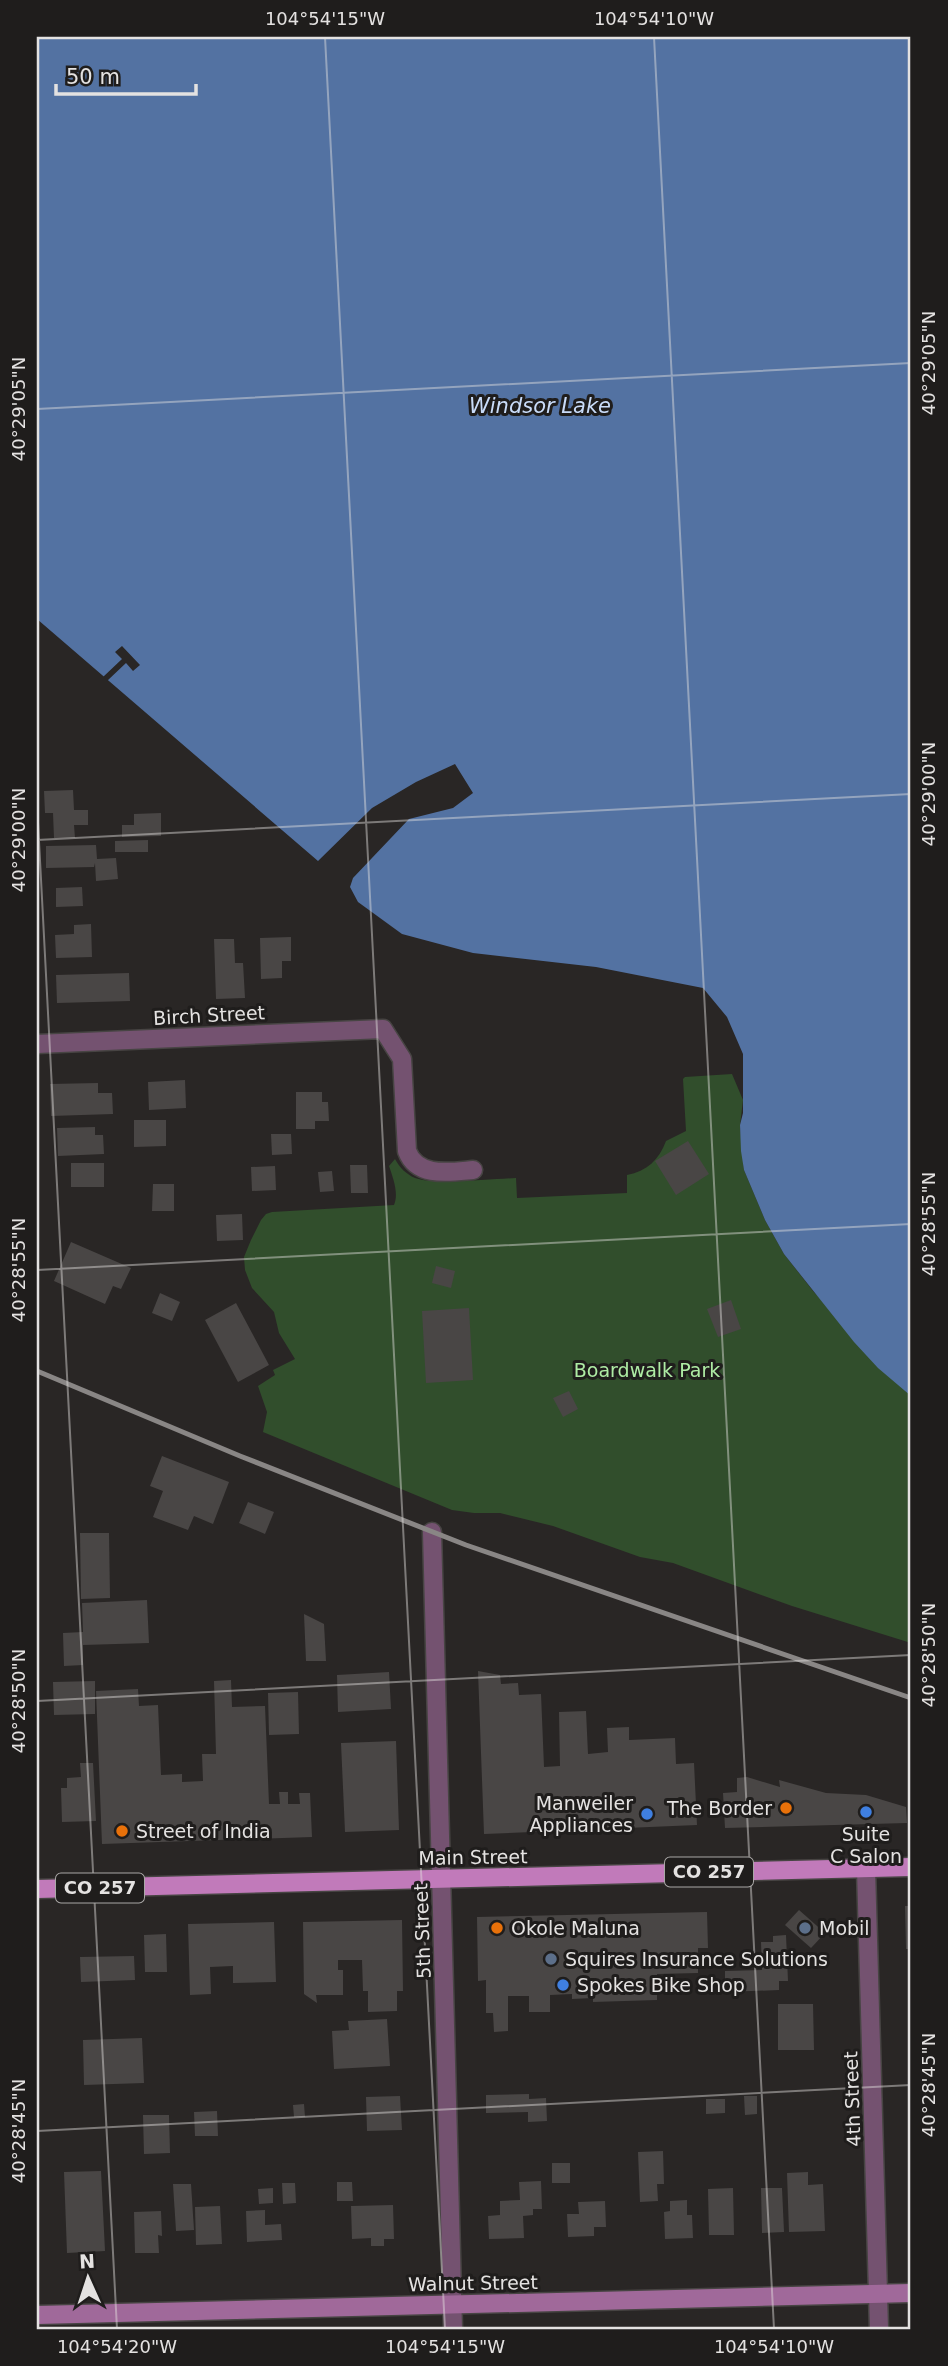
<svg xmlns="http://www.w3.org/2000/svg" width="948" height="2366" font-family="'DejaVu Sans',sans-serif">
<rect width="100%" height="100%" fill="#292625"/>
<path fill="#314e2c" d="M732,1074L743,1100L740,1125L744,1170L765,1220L784,1254L813,1291L911,1396V1643L792,1606L673,1563L640,1557L553,1526L500,1513H474L452,1510L263,1432L267,1412L258,1386L275,1375L273,1370L295,1359L279,1333L274,1312L252,1288L245,1270L244,1257L251,1240L261,1220L266,1214L272,1212L394,1205C399,1193 393,1178 389,1166L395,1159C400,1168 406,1174 415,1178C433,1185 494,1179 516,1178L517,1198L627,1193V1175C647,1171 659,1160 666,1141L686,1131L683,1079L685,1077Z"/>
<path fill="#5372a2" d="M37,37H911V1396L878,1368L854,1342L784,1254L765,1220L744,1170L741,1151L740,1125L743,1113V1054L727,1017L703,988L596,967L473,953L402,934L358,902L350,887L353,878L409,819L453,808L473,793L455,764L416,782L372,808L318,861L37,619Z"/>
<path fill="#292625" d="M122,646L140,665L133,671L126,663L107,681L103,677L122,659L115,652Z"/>
<g fill="#494645">
<path d="M73,790L74,810H88V825H74L75,838H54L53,813H45L44,791Z"/>
<path d="M161,813V836L122,837V825H134V814Z"/>
<path d="M148,840V852H115V841Z"/>
<path d="M96,845L97,859L116,858L118,879L96,881L95,863L94,867L46,868V846Z"/>
<path d="M82,887L83,906L56,907V888Z"/>
<path d="M91,924L92,957L56,958L55,935L74,934V925Z"/>
<path d="M291,937V961H282V978L261,979L260,938Z"/>
<path d="M214,939H234L235,963H243L245,998L216,999Z"/>
<path d="M129,973L130,1001L57,1003L56,975Z"/>
<path d="M185,1080L186,1108L149,1110L148,1082Z"/>
<path d="M98,1083V1093H112L113,1114L51,1116L50,1084Z"/>
<path d="M296,1092H322V1102H328L329,1121H315V1129H296Z"/>
<path d="M134,1120H166V1146L134,1147Z"/>
<path d="M95,1127V1135H103L104,1154L58,1156L57,1128Z"/>
<path d="M271,1134H291L292,1154L272,1155Z"/>
<path d="M688,1141L709,1174L676,1195L655,1161Z"/>
<rect x="71" y="1163" width="33" height="24"/>
<path d="M350,1165H367L368,1193H351Z"/>
<path d="M275,1166L276,1190L252,1191L251,1167Z"/>
<path d="M332,1171L334,1191L320,1192L318,1172Z"/>
<path d="M153,1184H174V1211H152Z"/>
<path d="M242,1214L243,1240L217,1241L216,1215Z"/>
<path d="M71,1242L131,1268L121,1289L113,1286L105,1304L54,1281Z"/>
<path d="M436,1266L455,1271L451,1288L432,1283Z"/>
<path d="M160,1293L180,1302L172,1321L152,1313Z"/>
<path d="M731,1300L741,1329L718,1337L707,1309Z"/>
<path d="M236,1303L269,1365L238,1382L205,1320Z"/>
<path d="M469,1308L473,1380L426,1383L422,1311Z"/>
<path d="M569,1391L578,1409L563,1417L553,1398Z"/>
<path d="M162,1456L229,1482L213,1524L194,1516L188,1530L153,1517L163,1491L150,1486Z"/>
<path d="M248,1502L274,1512L265,1534L239,1523Z"/>
<path d="M80,1533H109L110,1598L81,1599Z"/>
<path d="M147,1600L149,1643L83,1645V1665L64,1666L63,1633L83,1632L82,1603Z"/>
<path d="M304,1614L324,1624L326,1661H306Z"/>
<path d="M478,1671L500,1675L501,1684L518,1683L519,1695L541,1694L544,1767L560,1766L559,1712L586,1711L588,1754L608,1752L607,1728L629,1727V1740L675,1738L676,1764L694,1763L697,1825L484,1834Z"/>
<path d="M389,1672L391,1709L338,1712L337,1675Z"/>
<path d="M231,1680L232,1707L265,1706L269,1804H280L279,1792H288V1804H300L299,1793H310L312,1837L102,1844L96,1691L138,1689L139,1706L158,1705L161,1775L182,1774V1782L203,1781L202,1754H216L214,1681Z"/>
<path d="M95,1681V1714L54,1715L53,1682Z"/>
<path d="M298,1692L299,1734L269,1735L268,1693Z"/>
<path d="M396,1741L399,1830L345,1832L341,1743Z"/>
<path d="M80,1763H93L96,1821L62,1822L61,1788H67V1778L81,1777Z"/>
<path d="M747,1777L780,1787L779,1780L826,1793L866,1795L906,1807L907,1823L725,1828L723,1793L737,1792V1778Z"/>
<path d="M905,1906H911V1949H906Z"/>
<path d="M799,1910L825,1933L811,1948L785,1925Z"/>
<path d="M707,1912L708,1948H698V1973L657,1974V2000L593,2002V1998L572,1999V1994L550,1995V2012H529V1996H508V2031L494,2032L493,2013H486V1980L478,1981L477,1917Z"/>
<path d="M402,1920L403,1991H397V2011L368,2012V1991H363L362,1960H338V1970H343V1995H316L317,2003L304,1994L303,1922Z"/>
<path d="M274,1922L276,1982L233,1983V1966L210,1967L211,1994L190,1995L188,1924Z"/>
<path d="M166,1934L167,1972H145L144,1935Z"/>
<path d="M786,1935L788,1981H779V1990L725,1992V1971L762,1970L761,1942H773V1936Z"/>
<path d="M134,1956L135,1980L81,1982L80,1957Z"/>
<path d="M778,2004H813L814,2050H778Z"/>
<path d="M387,2019L390,2066L334,2069L332,2031L349,2030L348,2021Z"/>
<path d="M142,2038L144,2083L84,2085L83,2040Z"/>
<path d="M529,2094V2099L546,2098L547,2121L528,2122V2112L486,2113V2095Z"/>
<path d="M400,2096L402,2130L367,2131L366,2097Z"/>
<path d="M744,2096H757V2114L745,2115Z"/>
<path d="M706,2099H725V2113L706,2114Z"/>
<path d="M304,2104L305,2117H294L293,2105Z"/>
<path d="M217,2111L218,2136H195L194,2112Z"/>
<path d="M143,2115H169L170,2153L144,2154Z"/>
<path d="M663,2151L664,2184H657L658,2201L640,2202L638,2152Z"/>
<rect x="552" y="2163" width="18" height="20"/>
<path d="M101,2171L105,2251L67,2253L64,2172Z"/>
<path d="M808,2172V2185L823,2184L825,2231L789,2232L787,2173Z"/>
<path d="M541,2181L542,2209H533V2215L523,2216L524,2238L489,2239L488,2216L500,2215V2201L520,2200L519,2182Z"/>
<path d="M337,2182H352L353,2201H337Z"/>
<path d="M282,2183H295L296,2203L283,2204Z"/>
<path d="M173,2184H191L194,2230L176,2231Z"/>
<path d="M273,2188V2203L259,2204L258,2189Z"/>
<path d="M733,2188L734,2235H709L708,2189Z"/>
<path d="M761,2188H782L784,2232L762,2233Z"/>
<path d="M687,2200V2215H692L693,2238L665,2239L664,2212L670,2211V2201Z"/>
<path d="M605,2201L606,2227H594V2236L568,2237L567,2214H579L578,2202Z"/>
<path d="M393,2205L394,2239H384V2246H371V2238L352,2239L351,2206Z"/>
<path d="M220,2206L222,2244L196,2245L195,2207Z"/>
<path d="M265,2210V2225L281,2224L282,2240L247,2242L246,2211Z"/>
<path d="M161,2211L162,2236L158,2235L159,2253H135L134,2212Z"/>
</g>
<g fill="none" stroke-linecap="round" stroke-linejoin="round">
<defs>
<g id="street">
<path d="M37,1044L383,1029L402,1059L407,1151C417,1178 450,1172 473,1170"/>
<path d="M432,1532L453,2329"/>
<path d="M866,1869L879,2329"/>
</g>
<path id="secondary" d="M37,2315L911,2293"/>
<path id="primary" d="M37,1889L911,1867"/>
</defs>
<use href="#street" stroke="#474443" stroke-width="21"/>
<use href="#secondary" stroke="#474443" stroke-width="21"/>
<use href="#primary" stroke="#474443" stroke-width="21"/>
<use href="#street" stroke="#745270" stroke-width="18"/>
<use href="#secondary" stroke="#a0699a" stroke-width="18"/>
<use href="#primary" stroke="#c17aba" stroke-width="18"/>
<path stroke="#898685" stroke-width="5" d="M37,1371L240,1456L466,1545L911,1698"/>
</g>
<path fill="none" stroke="#e4e2e1" stroke-width="2" stroke-opacity="0.45" d="M325,37L445,2329M654,37L774,2329M37,409L911,363M37,803L117,2329M37,840L911,794M37,1270L911,1224M37,1701L911,1655M37,2131L911,2085"/>
<g fill="#e8710a" stroke="#1f1d1c" stroke-width="2.5">
<circle cx="786" cy="1808" r="7"/>
<circle cx="122" cy="1831" r="7"/>
<circle cx="497" cy="1928" r="7"/>
</g>
<g fill="#3f7fe0" stroke="#1f1d1c" stroke-width="2.5">
<circle cx="866" cy="1812" r="7"/>
<circle cx="647" cy="1814" r="7"/>
<circle cx="563" cy="1985" r="7"/>
</g>
<g fill="#5c6f8a" stroke="#1f1d1c" stroke-width="2.5">
<circle cx="805" cy="1928" r="7"/>
<circle cx="551" cy="1959" r="7"/>
</g>
<g text-anchor="middle" stroke-width="6" stroke-linejoin="round" paint-order="stroke">
<g fill="#1f1d1c" stroke="#a9a7a6" stroke-width="2">
<rect x="665" y="1857.5" width="88" height="29" rx="5"/>
<rect x="56" y="1873.5" width="88" height="29" rx="5"/>
</g>
<g font-size="18" font-weight="bold" fill="#e4e2e1">
<text x="709" y="1878">CO 257</text>
<text x="100" y="1894">CO 257</text>
</g>
<g font-size="19" fill="#e4e2e1" stroke="#1f1d1c">
<text transform="translate(209 1015) rotate(-3)" y="7">Birch Street</text>
<text transform="translate(473 1857) rotate(-1)" y="7">Main Street</text>
<text transform="translate(422 1931) rotate(-92)" y="7">5th Street</text>
<text transform="translate(852 2099) rotate(-92)" y="7">4th Street</text>
<text transform="translate(473 2283) rotate(-1)" y="7">Walnut Street</text>
</g>
<g font-size="19" fill="#aeeba4" stroke="#1f1d1c">
<text x="647" y="1377">Boardwalk Park</text>
</g>
<g font-size="19" fill="#e4e2e1" stroke="#1f1d1c" text-anchor="start">
<text x="633" y="1810" text-anchor="end">Manweiler<tspan x="633" dy="22">Appliances</tspan></text>
<text x="772" y="1815" text-anchor="end">The Border</text>
<text x="136" y="1838">Street of India</text>
<text x="866" y="1841" text-anchor="middle">Suite<tspan x="866" dy="22">C Salon</tspan></text>
<text x="511" y="1935">Okole Maluna</text>
<text x="819" y="1935">Mobil</text>
<text x="565" y="1966">Squires Insurance Solutions</text>
<text x="577" y="1992">Spokes Bike Shop</text>
</g>
<g font-size="21" font-style="italic" fill="#c9dcf9" stroke="#1f1d1c">
<text x="540" y="413">Windsor Lake</text>
</g>
</g>
<rect width="948" height="2366" fill="none" stroke="#1f1d1c" stroke-width="77"/>
<g transform="translate(88 2278) rotate(357)" stroke="#1f1d1c" stroke-width="5" paint-order="stroke">
<path d="M0-5L12 26L0 18L-12 26Z" fill="#e4e2e1"/>
<text y="-10" font-size="19" font-weight="bold" text-anchor="middle" fill="#e4e2e1">N</text>
</g>
<path d="M56 84v10h140v-10" fill="none" stroke="#e4e2e1" stroke-width="3.5"/>
<text x="66" y="84" font-size="21" fill="#e4e2e1" stroke="#1f1d1c" stroke-width="5" paint-order="stroke">50 m</text>
<rect x="38" y="38" width="871" height="2290" fill="none" stroke="#e4e2e1" stroke-width="2.5"/>
<g font-size="18" text-anchor="middle" fill="#e4e2e1">
<text x="325" y="25">104°54'15"W</text>
<text x="654" y="25">104°54'10"W</text>
<text transform="translate(929 363) rotate(-90)" y="6">40°29'05"N</text>
<text transform="translate(19 409) rotate(-90)" y="6">40°29'05"N</text>
<text transform="translate(929 794) rotate(-90)" y="6">40°29'00"N</text>
<text transform="translate(19 840) rotate(-90)" y="6">40°29'00"N</text>
<text transform="translate(929 1224) rotate(-90)" y="6">40°28'55"N</text>
<text transform="translate(19 1270) rotate(-90)" y="6">40°28'55"N</text>
<text transform="translate(929 1655) rotate(-90)" y="6">40°28'50"N</text>
<text transform="translate(19 1701) rotate(-90)" y="6">40°28'50"N</text>
<text transform="translate(929 2085) rotate(-90)" y="6">40°28'45"N</text>
<text transform="translate(19 2131) rotate(-90)" y="6">40°28'45"N</text>
<text x="117" y="2353">104°54'20"W</text>
<text x="445" y="2353">104°54'15"W</text>
<text x="774" y="2353">104°54'10"W</text>
</g>
</svg>
